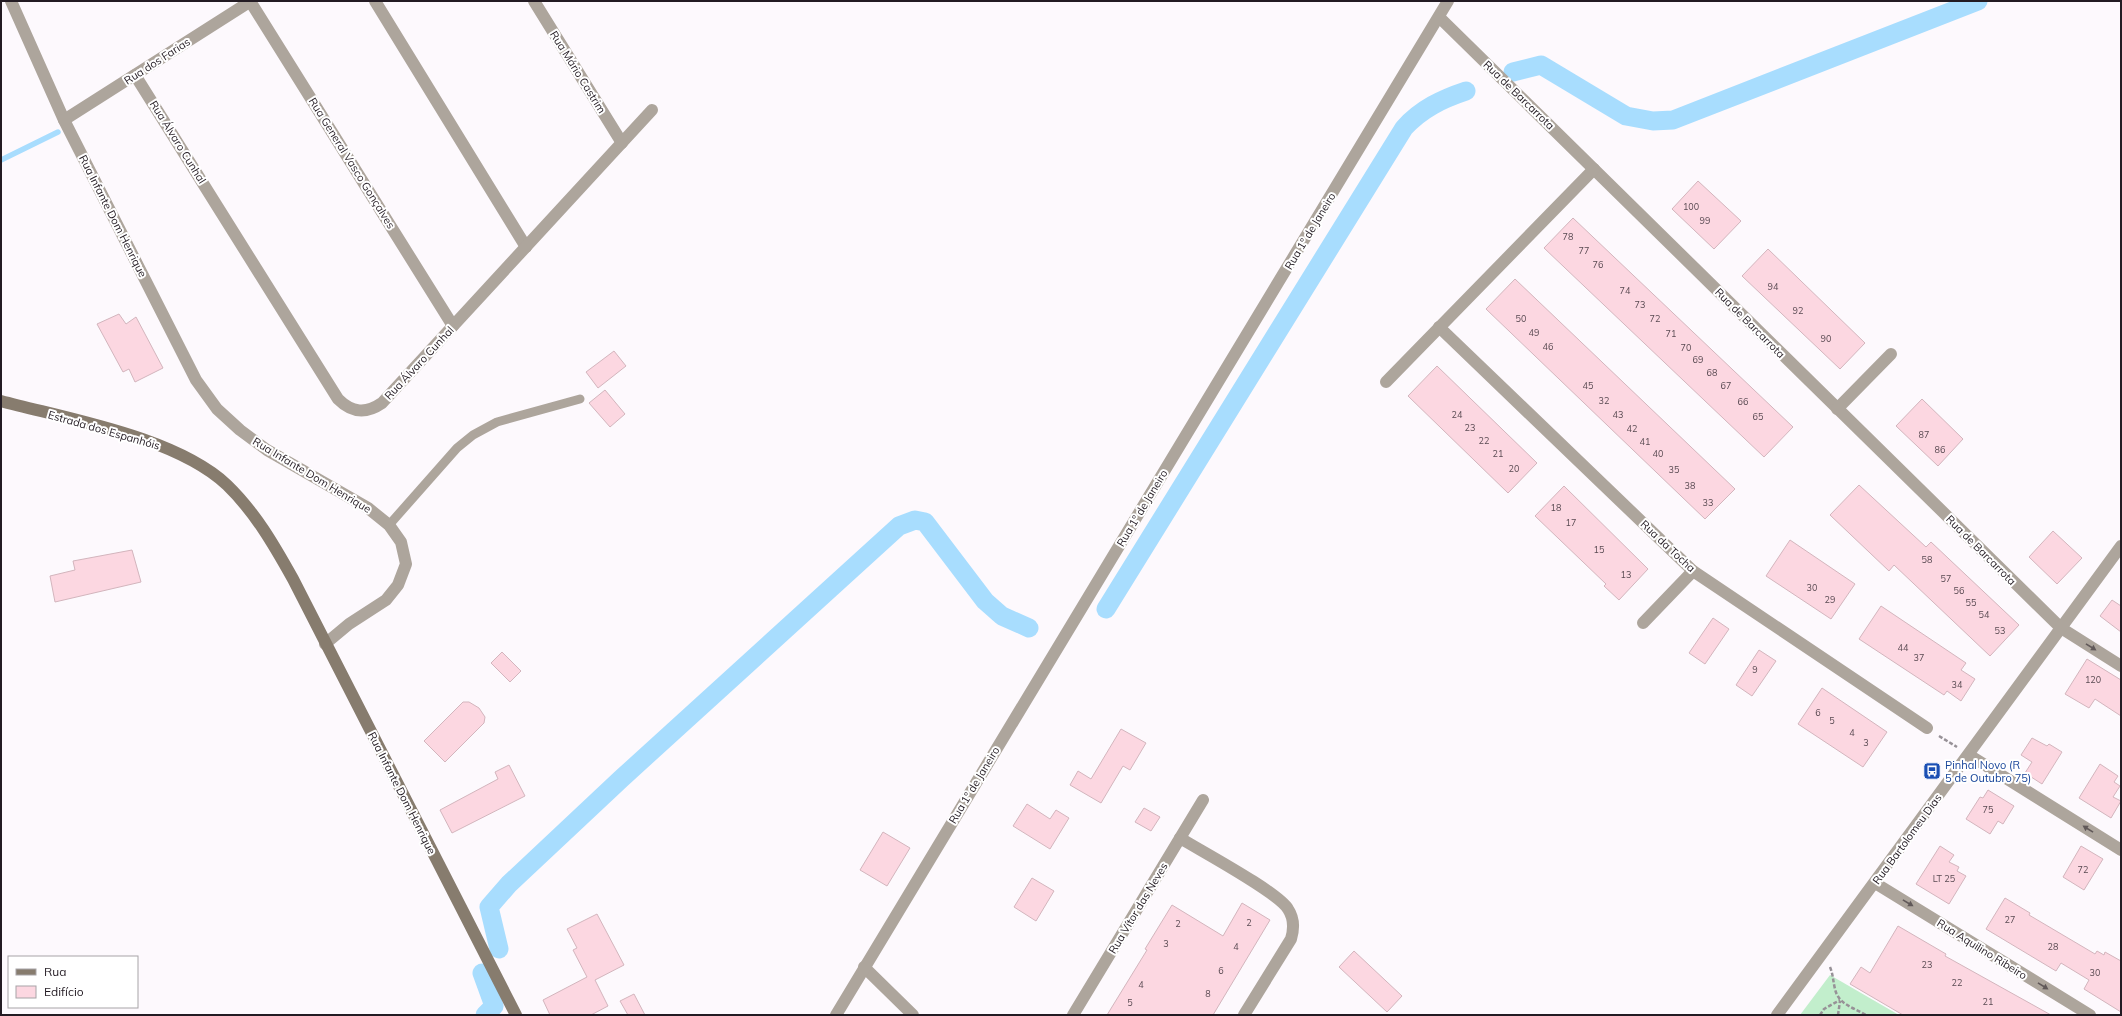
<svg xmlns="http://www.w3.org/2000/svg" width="2122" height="1016" font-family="Mulish,sans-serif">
<rect width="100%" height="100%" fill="#fdf9fd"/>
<path fill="#c2eecc" d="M1830,975L1899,1015H1800Z"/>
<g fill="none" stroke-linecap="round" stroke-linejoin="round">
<path stroke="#a8ddfe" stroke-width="5.5" d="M1,160L58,132"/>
<g stroke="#a8ddfe" stroke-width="19">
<path d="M1513,72L1541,65L1626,116L1653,121L1673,120L1978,1"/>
<path d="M1106,609L1404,128C1421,109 1442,99 1466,91"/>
<path d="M499,949L489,907L509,884L622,778L899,526L915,520L925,522L985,601L1002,616L1029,628"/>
<path d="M482,973L494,1006L485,1015"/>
</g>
</g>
<g fill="#fcd7e1" stroke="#d3b5bd">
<path d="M1698,181L1741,221L1714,249L1672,209Z"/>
<path d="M1573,218L1793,427L1764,457L1544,248Z"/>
<path d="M1768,249L1865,343L1840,369L1742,276Z"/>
<path d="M1515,279L1735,489L1705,519L1486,309Z"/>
<path d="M119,314L126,324L136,317L163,368L135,382L129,369L123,372L97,324Z"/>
<path d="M614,351L626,366L598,388L586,372Z"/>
<path d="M1437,366L1537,463L1508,493L1408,396Z"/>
<path d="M605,390L625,414L610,427L589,403Z"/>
<path d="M1922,399L1963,439L1938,466L1896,426Z"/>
<path d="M1859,485L1926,547L1931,542L2019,625L1990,656L1894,565L1889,571L1830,515Z"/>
<path d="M1564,486L1648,569L1619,600L1604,586L1606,584L1535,516Z"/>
<path d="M2053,531L2082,558L2057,584L2029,557Z"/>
<path d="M1790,540L1855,584L1831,619L1766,576Z"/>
<path d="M132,550L141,582L55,602L50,576L75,570L73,561Z"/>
<path d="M2112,600L2121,606V632L2100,616Z"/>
<path d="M1881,606L1966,663L1961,670L1975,679L1961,701L1947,691L1944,695L1859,639Z"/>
<path d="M1713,618L1729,629L1705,664L1689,653Z"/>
<path d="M1759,650L1776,661L1752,696L1736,685Z"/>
<path d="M502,652L521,671L510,682L491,663Z"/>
<path d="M2087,659L2121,680V716L2095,699L2089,708L2065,694Z"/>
<path d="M1822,688L1887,732L1863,767L1798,724Z"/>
<path d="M463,702H469L479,708L485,717L484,723L445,762L424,741Z"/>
<path d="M1121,729L1146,743L1130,770L1123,766L1101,803L1070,785L1078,771L1091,779Z"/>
<path d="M2032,738L2047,746L2049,744L2062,752L2042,784L2025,773L2032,762L2021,755Z"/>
<path d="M2100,764L2118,776L2114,782L2120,786L2113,797L2121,801L2111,818L2079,798Z"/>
<path d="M509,765L525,796L452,833L440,810L498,779L495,772Z"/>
<path d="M1988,790L2014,806L2003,824L1998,821L1990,834L1966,819L1980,797L1983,798Z"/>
<path d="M1027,804L1050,819L1056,810L1069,818L1050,849L1013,826Z"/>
<path d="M1144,808L1160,817L1151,831L1135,822Z"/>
<path d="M883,832L910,848L887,886L860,870Z"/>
<path d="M1940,846L1954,855L1949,862L1959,867L1957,871L1966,876L1949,904L1916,884Z"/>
<path d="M2081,846L2103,859L2084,890L2063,877Z"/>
<path d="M1032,878L1054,891L1036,921L1014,907Z"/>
<path d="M2005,898L2030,913L2029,915L2095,954L2097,951L2104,955L2105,952L2121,961V1012L2084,989L2089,980L2061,963L2056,971L1986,929Z"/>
<path d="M1242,903L1270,920L1213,1015H1107L1147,950L1145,949L1172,905L1223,936Z"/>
<path d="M597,914L624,965L595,980L608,1006L591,1015H550L543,1000L587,977L573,950L577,948L567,929Z"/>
<path d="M1898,926L1946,954L1945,956L2051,1015H1903L1850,984L1861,967L1870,973Z"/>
<path d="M1354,951L1402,996L1387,1012L1339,967Z"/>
<path d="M634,994L645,1015H628L620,1001Z"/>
</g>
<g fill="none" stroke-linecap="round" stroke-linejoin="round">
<g stroke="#979197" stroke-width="2.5" stroke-dasharray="4 2" stroke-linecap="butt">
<path d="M1939,736L1957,747"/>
<path d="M1830,967C1833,974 1833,981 1835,989C1838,1004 1854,1008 1866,1015"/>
<path d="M1820,1015L1824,1009L1840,1000"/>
<path d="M1838,1015L1840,1001"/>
</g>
<path stroke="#ada59c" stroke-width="9" d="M389,525L457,448L473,435L497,422L580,399"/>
<g stroke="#ada59c" stroke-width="12">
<path d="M11,1L64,120L196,380L217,409L240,430L267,450L368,508L389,525L401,542L406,564L398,585L386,600L349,624L325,644"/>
<path d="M250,1L453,326"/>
<path d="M375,1L526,247"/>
<path d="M534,1L622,143"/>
<path d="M1439,17L2061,628L2121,666"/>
<path d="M135,75L338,399C352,413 366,414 382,403L652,110"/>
<path d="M64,120L251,1"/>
<path d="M1439,327L1693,571L1927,728"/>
<path d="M1386,382L1594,169"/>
<path d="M1837,409L1891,354"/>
<path d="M1643,623L1693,571"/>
<path d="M1969,755L2121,850"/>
<path d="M1180,838C1201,851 1278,892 1288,909C1294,918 1294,929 1291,939L1244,1015"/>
<path d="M1875,883L2090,1015"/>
<path d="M864,967L913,1015"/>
<path d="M836,1015L1448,1"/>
<path d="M1073,1015L1203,800"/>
<path d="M1777,1015L2121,546"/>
</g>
<path stroke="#877c6e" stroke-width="12" d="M1,401C68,419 176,437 227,485C255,512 274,545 293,579L516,1015"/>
</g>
<defs><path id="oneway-solid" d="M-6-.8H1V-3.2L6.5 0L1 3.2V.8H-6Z"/></defs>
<g fill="#615959">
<use href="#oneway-solid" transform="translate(2091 647) rotate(32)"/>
<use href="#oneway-solid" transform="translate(2088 829) rotate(-148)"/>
<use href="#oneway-solid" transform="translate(1908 903) rotate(31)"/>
<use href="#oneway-solid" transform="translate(2043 986) rotate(32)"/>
</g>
<defs>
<symbol id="bus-square" viewBox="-11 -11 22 22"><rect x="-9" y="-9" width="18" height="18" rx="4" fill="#1a4fb4" stroke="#fff"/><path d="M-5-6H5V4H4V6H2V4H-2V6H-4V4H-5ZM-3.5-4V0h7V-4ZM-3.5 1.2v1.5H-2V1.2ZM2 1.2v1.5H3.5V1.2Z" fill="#fff"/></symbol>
</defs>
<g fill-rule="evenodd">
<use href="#bus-square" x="1922" y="761" width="20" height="20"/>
</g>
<g text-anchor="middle" stroke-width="4" stroke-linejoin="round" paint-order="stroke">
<g font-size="9" fill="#594a52">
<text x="1691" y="210">100</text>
<text x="1705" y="224">99</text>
<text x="1568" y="240">78</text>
<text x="1584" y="254">77</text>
<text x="1598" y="268">76</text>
<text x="1773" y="290">94</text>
<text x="1625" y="294">74</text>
<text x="1640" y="308">73</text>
<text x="1798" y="314">92</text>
<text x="1521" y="322">50</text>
<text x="1655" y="322">72</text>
<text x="1534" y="336">49</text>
<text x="1671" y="337">71</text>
<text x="1826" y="342">90</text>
<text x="1548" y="350">46</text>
<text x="1686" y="351">70</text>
<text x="1698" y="363">69</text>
<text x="1712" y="376">68</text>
<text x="1588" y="389">45</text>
<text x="1726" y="389">67</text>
<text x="1604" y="404">32</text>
<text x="1743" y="405">66</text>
<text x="1457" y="418">24</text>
<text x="1618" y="418">43</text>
<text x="1758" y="420">65</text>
<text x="1470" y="431">23</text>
<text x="1632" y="432">42</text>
<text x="1924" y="438">87</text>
<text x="1484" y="444">22</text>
<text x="1645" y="445">41</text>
<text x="1940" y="453">86</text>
<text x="1498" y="457">21</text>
<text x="1658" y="457">40</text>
<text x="1514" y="472">20</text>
<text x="1674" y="473">35</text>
<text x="1690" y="489">38</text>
<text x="1708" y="506">33</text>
<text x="1556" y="511">18</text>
<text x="1571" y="526">17</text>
<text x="1599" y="553">15</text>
<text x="1927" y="563">58</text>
<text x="1626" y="578">13</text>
<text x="1946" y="582">57</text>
<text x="1812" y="591">30</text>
<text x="1959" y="594">56</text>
<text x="1830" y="603">29</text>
<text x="1971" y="606">55</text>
<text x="1984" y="618">54</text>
<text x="2000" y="634">53</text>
<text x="1903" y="651">44</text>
<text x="1919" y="661">37</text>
<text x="1755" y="673">9</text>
<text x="2093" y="683">120</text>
<text x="1957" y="688">34</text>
<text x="1818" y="716">6</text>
<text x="1832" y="724">5</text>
<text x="1852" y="736">4</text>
<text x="1866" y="746">3</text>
<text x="1988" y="813">75</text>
<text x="2083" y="873">72</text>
<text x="1944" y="882">LT 25</text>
<text x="2010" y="923">27</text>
<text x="1249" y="926">2</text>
<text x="1178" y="927">2</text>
<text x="1166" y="947">3</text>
<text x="1236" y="950">4</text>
<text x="2053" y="950">28</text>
<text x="1927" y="968">23</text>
<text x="1221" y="974">6</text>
<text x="2095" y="976">30</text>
<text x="1957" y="986">22</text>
<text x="1141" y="988">4</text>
<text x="1208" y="997">8</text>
<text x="1988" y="1005">21</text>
<text x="1130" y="1006">5</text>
</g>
<g font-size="11" fill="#231b23" stroke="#fff">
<text transform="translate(157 61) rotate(-33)" y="4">Rua dos Farias</text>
<text transform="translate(578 72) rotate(58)" y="4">Rua Mário Castrim</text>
<text transform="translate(1519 95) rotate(44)" y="4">Rua de Barcarrota</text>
<text transform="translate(178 142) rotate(58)" y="4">Rua Álvaro Cunhal</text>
<text transform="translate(352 163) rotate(58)" y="4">Rua General Vasco Gonçalves</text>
<text transform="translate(113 216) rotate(63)" y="4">Rua Infante Dom Henrique</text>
<text transform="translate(1310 231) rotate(-59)" y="4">Rua 1º de Janeiro</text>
<text transform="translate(1750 323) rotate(45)" y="4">Rua de Barcarrota</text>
<text transform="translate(419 363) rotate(-47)" y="4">Rua Álvaro Cunhal</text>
<text transform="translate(104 430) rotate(16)" y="4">Estrada dos Espanhóis</text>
<text transform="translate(312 475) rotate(31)" y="4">Rua Infante Dom Henrique</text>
<text transform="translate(1142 508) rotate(-59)" y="4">Rua 1º de Janeiro</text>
<text transform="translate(1668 546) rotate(43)" y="4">Rua da Tocha</text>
<text transform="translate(1981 550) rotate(45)" y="4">Rua de Barcarrota</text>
<text transform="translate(974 785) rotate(-59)" y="4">Rua 1º de Janeiro</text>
<text transform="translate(402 793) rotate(63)" y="4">Rua Infante Dom Henrique</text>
<text transform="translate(1907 839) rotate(-54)" y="4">Rua Bartolomeu Dias</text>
<text transform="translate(1138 908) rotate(-59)" y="4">Rua Vítor das Neves</text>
<text transform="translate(1982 949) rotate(32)" y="4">Rua Aquilino Ribeiro</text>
</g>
<g font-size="11" fill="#164399" stroke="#fff" text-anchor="start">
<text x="1945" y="769">Pinhal Novo (R<tspan x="1945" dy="13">5 de Outubro 75)</tspan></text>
</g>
</g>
<rect width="2122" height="1016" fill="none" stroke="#231b23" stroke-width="4"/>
<rect x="8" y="956" width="130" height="52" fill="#ffffff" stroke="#a7a4a7"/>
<rect x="16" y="969" width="20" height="6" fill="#877c6e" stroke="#a7a4a7"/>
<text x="44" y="976" font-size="12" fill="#231b23">Rua</text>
<rect x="16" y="986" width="20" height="12" fill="#fcd7e1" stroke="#a7a4a7"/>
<text x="44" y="996" font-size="12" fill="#231b23">Edifício</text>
</svg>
